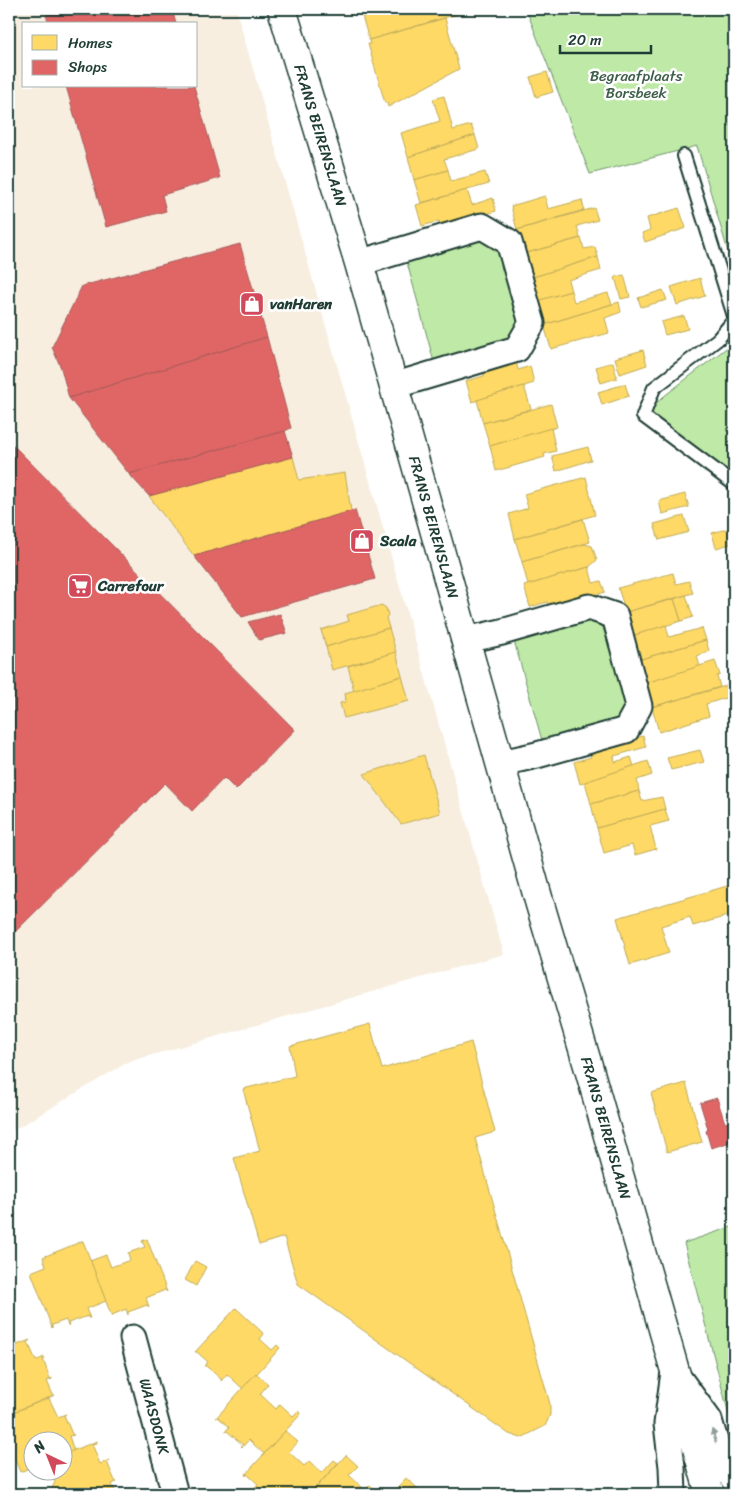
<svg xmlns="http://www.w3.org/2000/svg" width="743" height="1503" font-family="Sriracha,sans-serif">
<rect width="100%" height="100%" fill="#fff"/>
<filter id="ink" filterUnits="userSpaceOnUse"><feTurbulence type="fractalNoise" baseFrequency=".02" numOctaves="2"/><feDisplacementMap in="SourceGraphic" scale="10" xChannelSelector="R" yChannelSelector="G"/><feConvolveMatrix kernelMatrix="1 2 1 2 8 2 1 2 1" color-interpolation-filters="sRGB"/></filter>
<g filter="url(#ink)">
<path fill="#f7eee0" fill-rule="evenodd" d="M9,9H236L504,954L128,1062L9,1133ZM24,24H196V86H24Z"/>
<g fill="#bfe9a6" stroke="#6f936d">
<path d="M526,9H734V272L697,146L590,174Z"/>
<path d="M485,236L497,244L519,323L515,338L434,362L406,259Z"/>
<path d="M734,342V484L643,416L663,397Z"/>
<path d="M590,614L601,621L627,708L621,722L543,744L513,637Z"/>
<path d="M734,1226V1434L684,1243Z"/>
</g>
<g fill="#ffd966" stroke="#bcaa57">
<path d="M360,9H452L454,15L369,40Z"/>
<path d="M452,9H478L454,15Z"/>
<path d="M445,18L459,69L388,107L387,103H385L368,44H370L369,40Z"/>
<path d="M547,72L553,92L536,97L530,77Z"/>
<path d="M444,96L453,130L471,125L475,135L408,157L401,133L440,121L433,99Z"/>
<path d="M475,135L479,149L444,159L448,170L414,180L408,157Z"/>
<path d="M448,170L451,181L485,172L489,184L421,203L414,180Z"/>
<path d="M467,190L472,205L493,198L496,211L441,227L439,221L422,226L416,205Z"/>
<path d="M545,196L548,209L582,200L584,210L517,230L511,206Z"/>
<path d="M594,208L598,220L577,226L580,238L524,254L517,230Z"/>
<path d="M679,208L686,228L645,242L642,233L650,230L647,218Z"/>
<path d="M581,238L584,249L595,247L598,257L530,278L523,254Z"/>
<path d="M598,257L601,270L568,280L571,291L536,302L530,278Z"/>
<path d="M624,275L630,297L621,299L615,277Z"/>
<path d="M700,278L705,296L677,305L671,287Z"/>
<path d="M663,290L667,300L641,307L638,298Z"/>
<path d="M571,291L574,302L608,293L612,304L544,325L537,301Z"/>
<path d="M619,302L621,312L605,318L609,333L551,349L544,325Z"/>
<path d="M684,316L688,329L665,335L661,322Z"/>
<path d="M643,350L647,365L620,374L615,358Z"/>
<path d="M516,360L518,370L530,366L534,383L472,402L466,381L484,376L483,369Z"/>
<path d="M613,362L617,378L601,383L596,367Z"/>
<path d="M625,384L629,396L602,405L598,392Z"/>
<path d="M524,386L531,409L483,423L477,400Z"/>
<path d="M551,404L557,427L490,446L483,423Z"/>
<path d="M551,428L556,451L544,454L545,457L496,471L490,446Z"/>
<path d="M588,447L591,460L556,471L552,456Z"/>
<path d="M293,457L299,480L345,473L351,511L194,556L149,496Z"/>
<path d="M586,477L595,515L515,539L509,514L528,508L524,494Z"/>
<path d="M685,494L689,507L662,514L659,501Z"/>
<path d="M684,516L689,532L659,540L654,524Z"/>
<path d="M583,519L590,542L522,562L515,539Z"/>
<path d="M734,527V543L716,548L712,533Z"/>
<path d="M584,544L592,546L597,560L589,567L528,585L522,562Z"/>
<path d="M589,567L593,583L601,581L605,592L549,609L547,602L530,607L524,586Z"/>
<path d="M673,573L676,584L689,581L693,593L626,612L618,588Z"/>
<path d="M686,595L693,617L681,621L674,599Z"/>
<path d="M674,599L681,621L632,636L626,612Z"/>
<path d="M382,605L383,606L386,608L388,615L386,618L389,628L326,647L321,630L349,621L347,615Z"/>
<path d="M666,625L669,637L702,628L706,640L638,660L632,636Z"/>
<path d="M389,628L396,652L332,670L326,647Z"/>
<path d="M706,640L709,651L697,656L700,667L644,684L638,660Z"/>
<path d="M396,652L402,676L354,691L348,666Z"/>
<path d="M715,661L720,675L717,676L720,687L652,707L646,683Z"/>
<path d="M402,676L409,701L344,718L340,703L346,702L345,693Z"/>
<path d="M729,685L732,696L706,704L709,716L659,732L652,707Z"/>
<path d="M643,736L646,747L614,756L615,762L631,757L634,766L580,784L574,762L591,757L589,751Z"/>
<path d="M700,750L704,762L671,770L667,758Z"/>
<path d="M424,755L440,813L401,824L364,774Z"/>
<path d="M648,761L652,775L637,780L639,791L591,804L585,782Z"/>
<path d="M639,791L642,801L662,797L665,809L597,828L591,804Z"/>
<path d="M665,809L669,821L650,826L656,849L635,855L632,845L604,853L597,828Z"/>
<path d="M734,884V914L693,926L690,917L661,926L669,953L630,965L617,918Z"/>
<path d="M370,1024L382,1069L471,1042L495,1132L475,1138L550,1404V1415L545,1426L521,1438L509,1434L298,1284L284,1237L259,1245L234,1158L260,1151L243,1089L295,1076L290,1046Z"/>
<path d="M686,1083L702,1142L667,1152L651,1093Z"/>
<path d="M147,1239L167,1292L165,1290L146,1298L149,1307L147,1305L128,1312V1315L126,1309L112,1315V1317L90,1261L106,1255L111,1267L130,1260L128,1253L145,1247L142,1241Z"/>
<path d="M83,1241L106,1301L86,1309L90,1318H88V1316L68,1323L69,1325L68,1326L66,1320L52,1325V1328L31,1272L46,1266L43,1257Z"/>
<path d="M195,1261L206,1267L196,1286L185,1280Z"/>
<path d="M236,1308L264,1334L260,1339L272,1350L277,1345L280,1348L243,1389L227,1374L221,1381V1379L206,1366H204L208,1362L197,1352H195Z"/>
<path d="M30,1340L28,1342L36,1361L44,1357L45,1359H43L50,1379L52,1378V1379L47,1381L53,1395H55L9,1414V1348Z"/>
<path d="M256,1373L268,1384L260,1394L276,1409L280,1404L293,1416L298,1411L301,1414L264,1454L249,1440L242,1447L241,1446L243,1445L227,1431L225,1432L229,1427L218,1417L216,1418Z"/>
<path d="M49,1398L58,1417L66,1414L64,1415L72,1434L74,1435L69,1436L74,1451L62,1455V1440H32V1467L20,1472L14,1457L9,1455V1436L12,1435L9,1424V1414Z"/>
<path d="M285,1431L298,1442L289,1452L304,1466L309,1461L322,1473L334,1460L338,1463L310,1494H263L256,1488L255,1490L254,1488L258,1484L247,1474L246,1476L245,1475Z"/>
<path d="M97,1441V1443L92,1444L100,1464L109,1460L107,1462L115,1481L117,1482L112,1484L116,1494H53L51,1490L55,1482L50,1470H62V1455Z"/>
<path d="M346,1455L358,1466L349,1475L365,1490L370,1485L380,1494H310Z"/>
<path d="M406,1478L424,1494H391Z"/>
</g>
<g fill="#e06666" stroke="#a65a57">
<path d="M68,9H172L176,24H49L46,15Z"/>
<path d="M66,86H194L220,178L162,195L166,211L106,227Z"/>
<path d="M240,244L267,337L69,398L61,368L52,347L82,286Z"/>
<path d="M267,337L291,428L285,431L129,474L69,398Z"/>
<path d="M285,431L293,457L149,496L129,474Z"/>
<path d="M9,441L295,730L236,790L224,778L192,811L165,783L9,938Z"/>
<path d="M355,510L375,579L242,617L194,556Z"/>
<path d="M280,614L287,633L259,640L248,622Z"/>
<path d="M717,1098L725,1123L732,1121L734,1127V1141L711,1148L706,1131L708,1129L700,1103Z"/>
</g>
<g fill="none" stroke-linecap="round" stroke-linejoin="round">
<defs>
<g id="service">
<path d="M684,156L734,316"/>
<path d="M734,320L718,339L654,388L643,416L734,484"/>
</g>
<g id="minor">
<path d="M359,263L482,226L509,242L532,323L517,349L393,386"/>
<path d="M466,640L502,632L589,607L615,616L639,706L626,730L537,755L501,763"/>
<path id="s1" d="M133,1338L175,1494"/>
<path d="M680,1380L709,1420L718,1451L734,1480"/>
<path d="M673,1494L672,1467L667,1424L674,1372"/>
</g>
<g id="primary">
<path id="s2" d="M282,9L359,263L539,901L589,1069L710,1494"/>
</g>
</defs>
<use href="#service" stroke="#1f3d34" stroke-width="16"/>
<use href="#minor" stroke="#1f3d34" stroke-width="29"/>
<use href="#primary" stroke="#1f3d34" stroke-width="31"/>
<use href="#service" stroke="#fff" stroke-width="12"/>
<use href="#minor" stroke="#fff" stroke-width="25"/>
<use href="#primary" stroke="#fff" stroke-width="28"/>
</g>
<defs><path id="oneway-solid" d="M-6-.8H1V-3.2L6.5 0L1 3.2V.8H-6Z" transform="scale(1.25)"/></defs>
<use fill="#8f9e9a" href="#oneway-solid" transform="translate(714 1436) rotate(-106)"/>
</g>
<defs>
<symbol id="shop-square" viewBox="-11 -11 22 22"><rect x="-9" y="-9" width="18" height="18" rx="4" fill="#d1495b" stroke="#fff"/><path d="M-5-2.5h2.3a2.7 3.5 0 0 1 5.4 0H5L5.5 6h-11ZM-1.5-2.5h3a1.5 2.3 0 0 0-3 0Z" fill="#fff"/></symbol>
<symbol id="supermarket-square" viewBox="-11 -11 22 22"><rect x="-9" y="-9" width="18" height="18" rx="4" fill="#d1495b" stroke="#fff"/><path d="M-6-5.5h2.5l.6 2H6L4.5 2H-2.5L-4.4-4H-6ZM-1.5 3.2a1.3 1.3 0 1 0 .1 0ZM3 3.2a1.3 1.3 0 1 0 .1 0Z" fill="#fff"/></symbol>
</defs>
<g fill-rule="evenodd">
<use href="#shop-square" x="238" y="290" width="28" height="28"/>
<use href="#shop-square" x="348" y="527" width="28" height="28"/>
<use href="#supermarket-square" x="66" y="572" width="28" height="28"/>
</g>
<g text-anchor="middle" stroke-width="5" stroke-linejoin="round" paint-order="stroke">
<g font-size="15" fill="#3f5f4b" stroke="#fff">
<text x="636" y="81">Begraafplaats<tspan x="636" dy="17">Borsbeek</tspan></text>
</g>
<g font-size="15" fill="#1f3d34" stroke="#fff">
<text dy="5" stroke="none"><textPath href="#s2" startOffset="132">FRANS BEIRENSLAAN</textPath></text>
<text dy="5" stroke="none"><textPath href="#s2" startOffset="540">FRANS BEIRENSLAAN</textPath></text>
<text dy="5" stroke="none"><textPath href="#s2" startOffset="1165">FRANS BEIRENSLAAN</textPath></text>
<text dy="5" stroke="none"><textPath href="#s1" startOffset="81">WAASDONK</textPath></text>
</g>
<g font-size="15" font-weight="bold" fill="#1f3d34" stroke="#fff" text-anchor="start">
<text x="270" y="309">vanHaren</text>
<text x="380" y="546">Scala</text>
<text x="98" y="591">Carrefour</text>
</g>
</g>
<rect width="743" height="1503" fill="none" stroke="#fff" stroke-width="30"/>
<rect x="15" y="15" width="713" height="1473" fill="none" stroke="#1f3d34" stroke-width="2" filter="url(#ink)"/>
<rect x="22" y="22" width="175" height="65" fill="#ffffff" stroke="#a5b1ae"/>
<rect x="32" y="35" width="25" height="15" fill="#ffd966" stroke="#a5b1ae"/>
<text x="68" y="48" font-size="15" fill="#1f3d34">Homes</text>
<rect x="32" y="60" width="25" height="15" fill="#e06666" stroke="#a5b1ae"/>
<text x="68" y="72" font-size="15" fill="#1f3d34">Shops</text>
<g transform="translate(48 1456) rotate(317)"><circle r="24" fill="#ffffff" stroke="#a5b1ae"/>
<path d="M0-4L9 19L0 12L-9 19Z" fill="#d1495b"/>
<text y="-8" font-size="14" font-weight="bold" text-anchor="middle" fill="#1f3d34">N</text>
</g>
<path d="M560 45v8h91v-8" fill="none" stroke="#1f3d34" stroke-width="2.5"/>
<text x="568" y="45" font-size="15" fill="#1f3d34" stroke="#ffffff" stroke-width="4" paint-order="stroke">20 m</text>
</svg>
